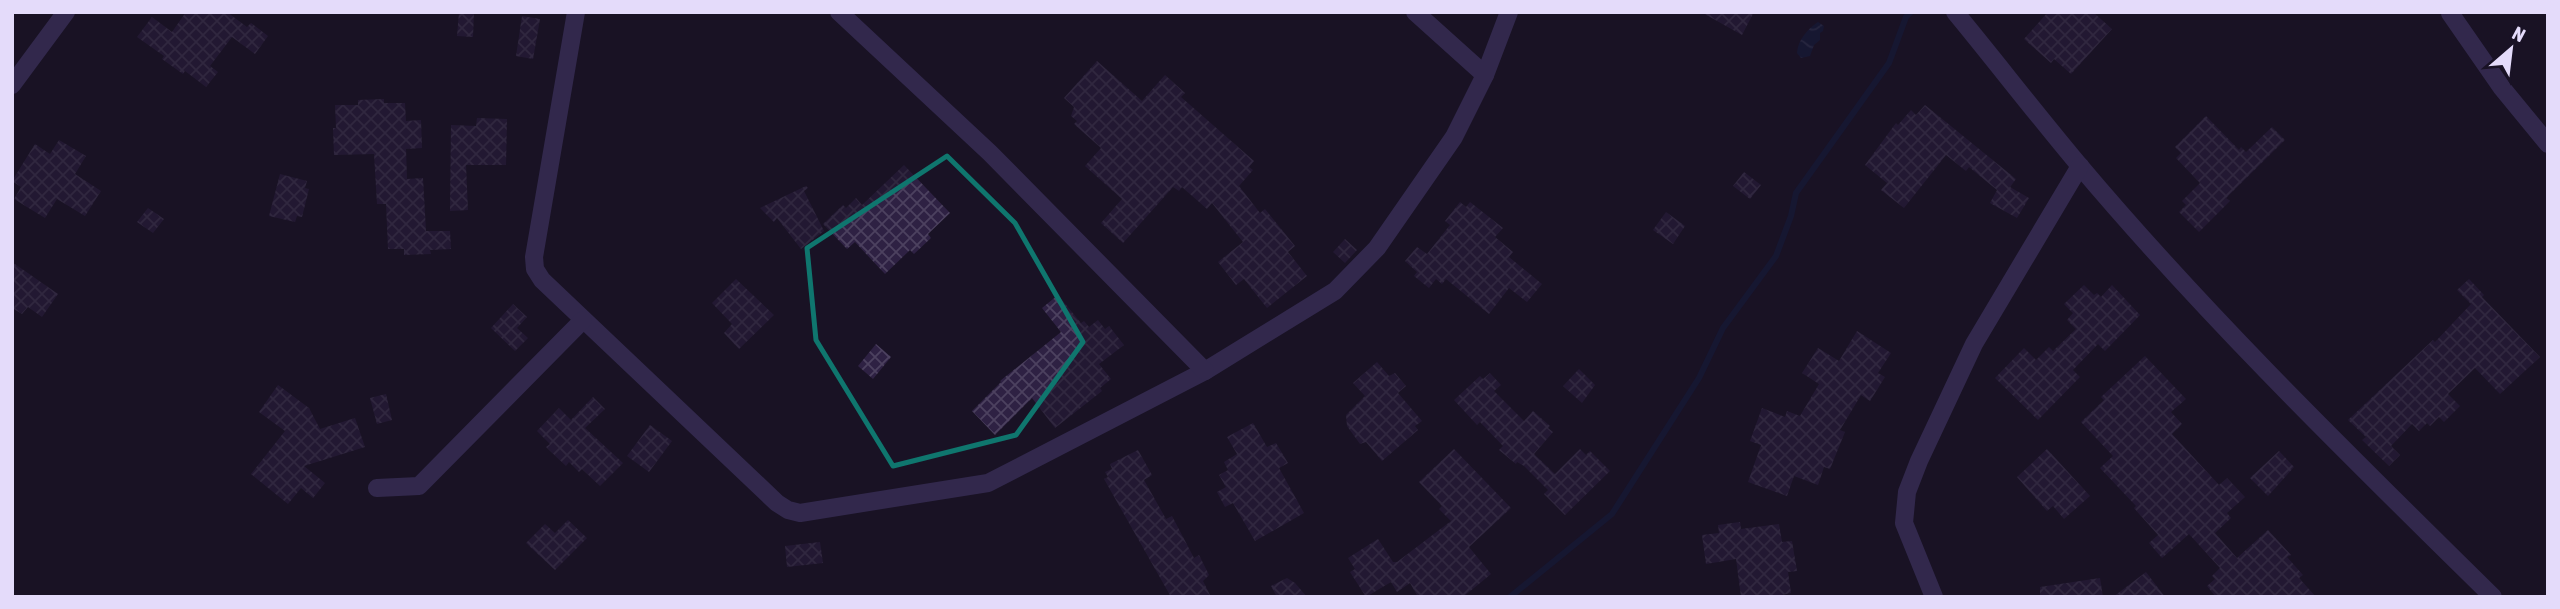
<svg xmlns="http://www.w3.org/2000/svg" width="2560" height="609" font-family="'Asap Condensed',sans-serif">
<defs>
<pattern id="water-waves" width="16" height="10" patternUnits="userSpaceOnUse" patternTransform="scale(1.75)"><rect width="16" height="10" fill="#131d42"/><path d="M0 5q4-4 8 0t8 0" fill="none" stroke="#353d5e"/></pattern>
<pattern id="building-cross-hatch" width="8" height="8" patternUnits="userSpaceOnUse" patternTransform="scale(1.75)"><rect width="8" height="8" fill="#2e2143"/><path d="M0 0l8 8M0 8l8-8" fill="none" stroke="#4c415f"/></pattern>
</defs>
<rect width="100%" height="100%" fill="#191225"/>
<path fill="url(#water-waves)" d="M1818,22L1824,26L1823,31L1820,33V40L1814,45L1810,56L1801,58L1797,53C1798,39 1808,29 1818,22Z"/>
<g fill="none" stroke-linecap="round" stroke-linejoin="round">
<path stroke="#131d42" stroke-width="6" d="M1510,597L1612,514L1699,378L1723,328L1776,256L1791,216L1796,193L1889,63L1906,17L1911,12"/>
</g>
<g fill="url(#building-cross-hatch)">
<path d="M186,12H227L247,27L251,23L268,36L255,54L232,37L210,66L218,72L206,87L185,71L183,74L162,59L164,56L137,37L152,17L172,32Z"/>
<path d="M459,12H474L473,37L457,36Z"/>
<path d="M1701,12H1754L1742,35Z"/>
<path d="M2048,12H2093L2112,29L2071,74L2054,59L2051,63L2024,39Z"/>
<path d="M522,16L540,19L533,59L516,56Z"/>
<path d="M1097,61L1142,101L1165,75L1185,93L1181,97L1254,161L1249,167L1253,170L1239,186L1260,213L1265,209L1295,246L1288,252L1307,276L1267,308L1244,279L1236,285L1218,262L1243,242L1212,203L1207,209L1182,187L1179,191L1173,187L1123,243L1101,223L1122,199L1085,166L1101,148L1074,124L1077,121L1071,116L1074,107L1064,98Z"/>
<path d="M384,99V103H405L406,121L421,120L422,148L406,149L407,179L423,178L426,231H450L451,249L430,250L431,254L404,255V249H388L386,204H377L374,154L334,155L333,128H336L335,105H358V100Z"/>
<path d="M1925,105L2016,179L2010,187L2029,198L2017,218L1990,203L1997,190L1969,167L1966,171L1946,155L1904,208L1881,190L1887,183L1865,165L1896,123L1898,125L1911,110L1916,115Z"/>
<path d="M2206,116L2239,150L2241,147L2246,152L2272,127L2285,140L2226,198L2230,201L2199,232L2179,212L2186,205L2182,201L2200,183L2176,158L2181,153L2175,147Z"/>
<path d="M477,118L507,119L506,165H466L468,210L450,211L451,125L476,126Z"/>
<path d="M59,140L86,156L75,174L101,191L85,216L57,199L45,218L14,199L21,187L12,181L35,144L50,154Z"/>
<path d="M904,165L950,213L928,234L931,238L914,254L910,250L885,274L855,242L847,249L823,224L843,205L846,208L856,198L862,205Z"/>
<path d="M1744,172L1761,185L1750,199L1733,186Z"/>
<path d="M280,174L307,181L305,188L309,189L302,217L297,216L295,222L269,216Z"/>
<path d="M806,186L808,188L804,191L824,231L801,249L777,218L774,222L760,208Z"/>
<path d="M1460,202L1466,207L1470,202L1503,228L1495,237L1513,252L1509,257L1542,284L1527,302L1509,288L1489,314L1446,279L1442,284L1436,279L1429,288L1414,276L1417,272L1405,261L1417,247L1427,254L1450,225L1445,221Z"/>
<path d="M148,208L164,219L153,233L137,222Z"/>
<path d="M1666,212L1685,226L1673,244L1653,230Z"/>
<path d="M1345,239L1357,250L1345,263L1333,252Z"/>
<path d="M12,262L58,294L42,317L28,307L22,314L12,308Z"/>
<path d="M736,279L774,315L739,349L724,333L732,324L712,303Z"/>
<path d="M2469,279L2484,295L2482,297L2540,357L2500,394L2475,368L2448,394L2460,406L2444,422L2439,417L2430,426L2427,423L2419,431L2412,424L2391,446L2400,455L2389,466L2362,440L2366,437L2348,420L2433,340L2435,342L2471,304L2457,290Z"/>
<path d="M2084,285L2094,295L2097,293L2101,297L2112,285L2140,315L2105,351L2098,344L2073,370L2080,377L2038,420L1995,378L2024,348L2036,360L2049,347L2053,351L2076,329L2067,320L2073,313L2064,304Z"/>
<path d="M1058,295L1081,323L1084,321L1089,327L1098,320L1105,329L1109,326L1124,345L1099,364L1111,379L1100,388L1102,391L1055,428L1032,398L995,435L972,411L1001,382L1000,381L1061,332L1042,308Z"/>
<path d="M513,304L527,317L517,328L528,338L515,351L491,328Z"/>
<path d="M1857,331L1891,353L1878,373L1885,377L1870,401L1861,395L1840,430L1845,432L1830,469L1824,467L1818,485L1794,476L1787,496L1748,482L1761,445L1750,441L1762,408L1785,417L1787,411L1800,416L1819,384L1802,373L1818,348L1839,361Z"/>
<path d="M876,344L891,357L873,379L858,366Z"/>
<path d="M2145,356L2186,399L2171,412L2182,424L2172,434L2219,485L2227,478L2245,497L2227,513L2231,518L2215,533L2237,558L2268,530L2291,555L2287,557L2303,575L2299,578L2316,597H2216L2207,586L2215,579L2212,576L2220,568L2189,534L2162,558L2149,543L2158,535L2134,508L2136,506L2100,468L2113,456L2081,422L2104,400L2101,397Z"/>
<path d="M1377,362L1389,376L1395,373L1406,386L1398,393L1422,421L1415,426L1418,430L1382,461L1366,442L1360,444L1347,426L1346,415L1365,396L1353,383Z"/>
<path d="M1579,369L1595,385L1582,403L1563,386Z"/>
<path d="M1490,373L1501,385L1494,391L1524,421L1533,411L1550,426L1548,428L1553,432L1534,454L1555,474L1580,449L1586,455L1590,451L1610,471L1565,515L1544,494L1548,490L1524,466L1517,462L1516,464L1499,450L1503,446L1480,422L1477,425L1454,400L1480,376L1483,379Z"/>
<path d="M278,385L309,408L320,429L355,418L365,447L304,466L325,483L313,498L301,488L288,504L251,474L285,431L259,412Z"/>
<path d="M386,394L392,420L377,424L370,398Z"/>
<path d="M593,397L605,409L585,428L623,463L600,486L582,469L579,472L569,462L566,466L546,447L550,444L537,431L559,408L571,420Z"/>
<path d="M1253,423L1267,447L1276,443L1288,463L1279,468L1304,513L1255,541L1233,503L1225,507L1217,492L1226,487L1219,475L1228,470L1224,462L1237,454L1227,437Z"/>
<path d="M650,425L672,441L649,472L627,456Z"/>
<path d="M1454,449L1511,508L1469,547L1491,574L1463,597H1418L1410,583L1397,592L1391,582L1366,597L1350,572L1355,569L1348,558L1378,539L1393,562H1397L1451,521L1439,509L1442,506L1419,482Z"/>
<path d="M2047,449L2090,496L2064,519L2053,506L2047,511L2017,477Z"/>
<path d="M1138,450L1152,475L1144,480L1166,519L1172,516L1194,558L1199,555L1209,575L1203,581L1211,597H1171L1104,479L1108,477L1105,472L1112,469L1110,464Z"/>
<path d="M2279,451L2294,467L2268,496L2250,478Z"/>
<path d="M568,520L587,538L555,570L526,543L545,524L555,533Z"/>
<path d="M1740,522L1741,529L1779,524L1782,542L1792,541L1797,571L1788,572L1791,593L1773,597H1741L1736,559L1706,564L1702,535L1719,533L1718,525Z"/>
<path d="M820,542L823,563L787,567L785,546Z"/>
<path d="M2146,572L2165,597H2113Z"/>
<path d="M1287,578L1295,583L1307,597H1277L1271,586Z"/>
<path d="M2100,578L2103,597H2040V587Z"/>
</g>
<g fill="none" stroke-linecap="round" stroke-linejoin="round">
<g stroke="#50447d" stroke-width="18">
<path d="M576,12L534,257L535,269L542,280L777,503L788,510L800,513L988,483L1205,371L1335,291L1377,248L1454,137L1485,75L1509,12"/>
<path d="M839,12L990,153L1205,371"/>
<path d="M1415,12L1485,75"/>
<path d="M1955,12C1997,63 2037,115 2079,165C2207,317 2351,457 2493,597"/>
<path d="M2450,13L2502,88L2548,144"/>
<path d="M12,85L66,12"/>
<path d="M377,488L419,486L583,320"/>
<path d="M1934,597L1904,523L1907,492L1919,461L1974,344L2080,166"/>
</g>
</g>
<path d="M0 0H2560V609H0ZM947,156L1015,223L1083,342L1016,435L893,466L816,340L807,248Z" fill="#191225" fill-opacity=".55" fill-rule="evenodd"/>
<path fill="none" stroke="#0f766e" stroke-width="5" stroke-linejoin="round" d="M947,156L1015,223L1083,342L1016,435L893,466L816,340L807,248Z"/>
<rect width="2560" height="609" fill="none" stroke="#e4dbfa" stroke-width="28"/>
<g transform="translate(2511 49) rotate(28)" stroke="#191225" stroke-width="5" paint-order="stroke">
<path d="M0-5L12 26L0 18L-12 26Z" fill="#e4dbfa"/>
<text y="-10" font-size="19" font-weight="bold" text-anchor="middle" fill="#e4dbfa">N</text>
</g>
</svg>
